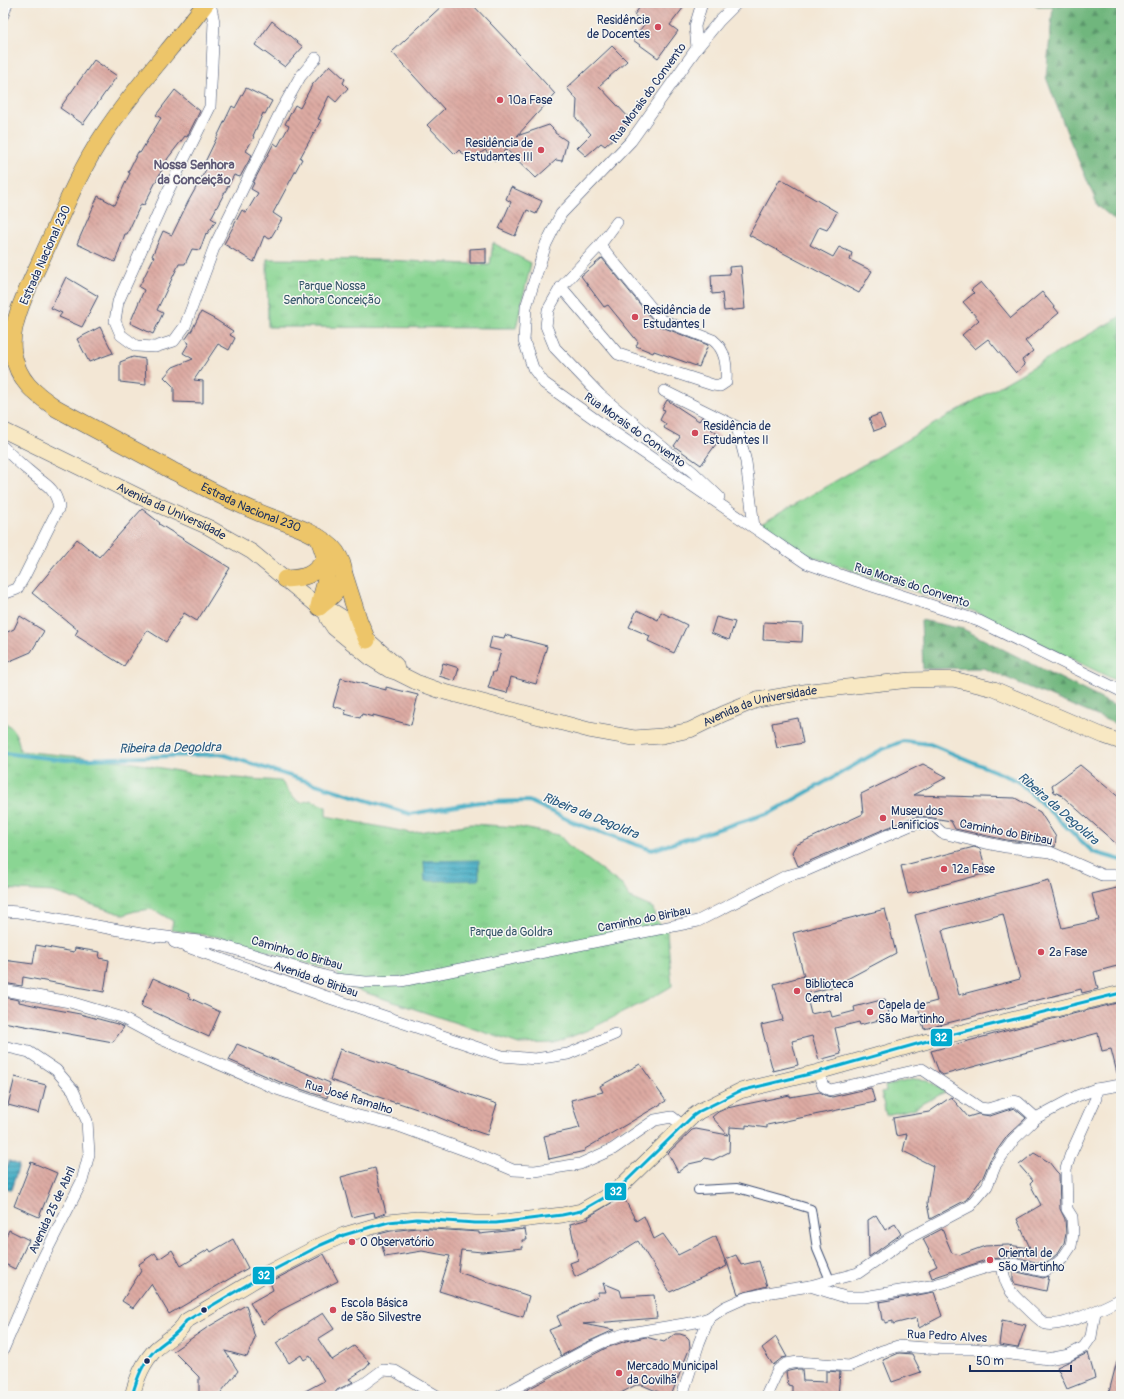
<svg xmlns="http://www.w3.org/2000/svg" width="1124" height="1399" font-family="Pangolin,sans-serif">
<defs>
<pattern id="grass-tufts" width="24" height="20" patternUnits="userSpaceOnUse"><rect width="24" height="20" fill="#8ad593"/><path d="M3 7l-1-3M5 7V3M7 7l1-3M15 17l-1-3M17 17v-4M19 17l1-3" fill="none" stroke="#76b781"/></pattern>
<pattern id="forest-firs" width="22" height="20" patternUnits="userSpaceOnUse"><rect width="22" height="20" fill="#6fb67d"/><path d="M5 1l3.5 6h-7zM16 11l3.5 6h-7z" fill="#5a946a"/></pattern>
<pattern id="water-rules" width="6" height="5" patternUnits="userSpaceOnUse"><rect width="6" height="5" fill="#45adc4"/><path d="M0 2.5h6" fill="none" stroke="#398da2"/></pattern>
<pattern id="building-back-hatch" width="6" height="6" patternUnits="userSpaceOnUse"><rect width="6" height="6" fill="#ddaaa3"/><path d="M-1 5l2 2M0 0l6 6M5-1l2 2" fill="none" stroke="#b28b88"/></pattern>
</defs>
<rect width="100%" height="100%" fill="#f6f6f2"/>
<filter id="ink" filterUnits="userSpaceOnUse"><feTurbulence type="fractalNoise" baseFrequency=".025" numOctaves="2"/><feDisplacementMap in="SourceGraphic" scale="8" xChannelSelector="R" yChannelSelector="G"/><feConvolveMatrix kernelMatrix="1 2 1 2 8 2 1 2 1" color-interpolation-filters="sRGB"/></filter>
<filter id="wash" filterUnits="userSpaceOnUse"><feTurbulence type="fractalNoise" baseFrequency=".012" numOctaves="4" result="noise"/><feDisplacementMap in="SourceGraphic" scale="16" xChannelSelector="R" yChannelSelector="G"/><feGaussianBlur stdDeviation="0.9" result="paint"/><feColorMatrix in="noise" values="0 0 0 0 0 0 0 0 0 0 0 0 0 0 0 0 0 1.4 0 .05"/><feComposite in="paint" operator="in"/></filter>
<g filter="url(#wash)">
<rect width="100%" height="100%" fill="#f3e7d5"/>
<g fill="url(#grass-tufts)" stroke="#528278">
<path d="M493,243L531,263L516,328L268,327L267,259L387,260L490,265Z"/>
<path d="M1121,316V683L976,612L807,555L761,524Z"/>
<path d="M3,721C15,728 19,739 20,751L123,761L205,776L281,781L292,796L301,803L311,800L326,807V816L411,833L472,824L518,827L559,835L568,845L623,886L630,898L653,908L655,919L667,931L672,986L650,999L588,1030L555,1043L519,1044L340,984L337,971L291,959L225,938L171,930L173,921L152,909L135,911L124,915L53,892L3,889Z"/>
<path d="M915,1079L928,1080L945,1092L913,1109L886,1115L881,1092L886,1091L885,1086Z"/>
</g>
<g fill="url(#forest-firs)" stroke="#45726e">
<path d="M1034,3H1121V225L1098,206L1069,138L1046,77L1053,7H1037Z"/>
<path d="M921,620L963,629L1121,709V726L983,668L923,669Z"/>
</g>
<g fill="url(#water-rules)" stroke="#306e91">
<path d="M479,860V880L425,881L424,861Z"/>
<path d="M9,1161L19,1165L11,1190L3,1187V1177Z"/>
</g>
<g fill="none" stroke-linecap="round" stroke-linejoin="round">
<path stroke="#45adc4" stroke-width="4" d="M3,753L66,760L221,754L410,814L480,802L529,801L575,823L652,850L772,812L881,750L903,741L930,744L1018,781L1093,852L1121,860"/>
</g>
<g id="blocks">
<g fill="url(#building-back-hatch)" fill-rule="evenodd">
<path d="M445,3H471L510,44L555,94L517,136L549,125L555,131V133L567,141L562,161L556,160L536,178L506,149L495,161L485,150L471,161L459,150L455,154L427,125L444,109L392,52Z"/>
<path d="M643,3H687L670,25L678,31L658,58L633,40L645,23L634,15Z"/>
<path d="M272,21L303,47L285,67L255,45Z"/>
<path d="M612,46L627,61L599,86L632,121L605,146L601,143L586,156L577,148L591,134L576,118L577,100L567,88Z"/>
<path d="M94,60L117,76L83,124L60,108Z"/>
<path d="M330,65L345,79L343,83L348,88L336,102L329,96L318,119L321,120L300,158L302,159L273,213L282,219L270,239L264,236L254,262L224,244L242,210L246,213L258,193L251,189L254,183H253L274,143L278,146L289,126L285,124L295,105L300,108L312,85Z"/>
<path d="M246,88L272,101L265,114L263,113L253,136L254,137L246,151L252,155L240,177L234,175L211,218L216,221L207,234L206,233L200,250L192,249L185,264H179L157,310L163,313L153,334L130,323L144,290L139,287L154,257L152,256L163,231L172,235L188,202L209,164L205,162L232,106L235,108Z"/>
<path d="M175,90L200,111L187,137L185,136L168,158L144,205L141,204L127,234H125L115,262L77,244L98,196L115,205L130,173L128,172L138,152L140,153L161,118L156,115Z"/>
<path d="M780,179L837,212L827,230L819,227L810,245L833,257L839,247L852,253L850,260L872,271L859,293L749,235Z"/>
<path d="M511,187L542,201L536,214L527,210L515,236L499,229L511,202L506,199Z"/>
<path d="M486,248V263H470V249Z"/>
<path d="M602,258L657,325L708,345L699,367L654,351L653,353L636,346L638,342L608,305L604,307L581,276Z"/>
<path d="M741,266L745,309L724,311L722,293L712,294L711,275L730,274L729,267Z"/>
<path d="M66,277L98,296L82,327L59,317L62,313L51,308Z"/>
<path d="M981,282L1011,318L1042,292L1059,313L1025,341L1033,351L1022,360L1025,365L1016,373L988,339L975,349L962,335L979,320L963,302L974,293L971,290Z"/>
<path d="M201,312L216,320L233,331L230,335L235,338L229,350L218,344L194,380L203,381V403L174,402V387L164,377L173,367L193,359L183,353L189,343L185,340L192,330Z"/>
<path d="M100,327L113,353L89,362L77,339Z"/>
<path d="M133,357L145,359L146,385L120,382V362Z"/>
<path d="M667,400L699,421L702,417L709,421L714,424L711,429L721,437L701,465L674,446L680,437L664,428L666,424L660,420L665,410L662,409Z"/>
<path d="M880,414L885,427L874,431L869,418Z"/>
<path d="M142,509L160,523L159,524L230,568L197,621L184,613L166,642L147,630L124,666L75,635L78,630L32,593L77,539L99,557Z"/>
<path d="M637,610L658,620L661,612L687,625L674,653L648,641L650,636L629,627Z"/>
<path d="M20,616L44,631L31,652L3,664V634L14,629Z"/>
<path d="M716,617L735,622L729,640L711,633Z"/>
<path d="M764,622L803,624L802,642L763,640Z"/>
<path d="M505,635L547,646L536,684L511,677L507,693L488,688L493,672H495L501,651L489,648L492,636L504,638Z"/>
<path d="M443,663L459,668L455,681L439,676Z"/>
<path d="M341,678L386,690V687L418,695L411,725L373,715V717L362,714L360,718L345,714L346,710L333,706Z"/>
<path d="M798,718L803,743L777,748L772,723Z"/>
<path d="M923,764L947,777L914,795L1015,798L1040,812L1056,837L1055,847L1051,845L1007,840L974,833L955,829L951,821L921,816L908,819L798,866L792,852L796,845L863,814L861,794Z"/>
<path d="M1080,765L1121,799V848L1061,795L1054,792L1052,785Z"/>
<path d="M974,847L980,849L987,873L908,894L901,866Z"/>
<path d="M1049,880L1062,928L1099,920L1092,894L1121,887V965L1094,972L1098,989L1082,993L1081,989L924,1029L918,1006L937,1001L915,915ZM1003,914L1020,979L959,995L942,930Z"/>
<path d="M885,909L896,953L832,987L806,994L811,1014L830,1010L832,1017L855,1011L854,1007L885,999L890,1017L860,1025L859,1022L835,1028L841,1054L819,1060L812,1036L792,1041L798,1065L773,1071L761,1025L783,1020L774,984L804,976L793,933Z"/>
<path d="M36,945L74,952L75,948L100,952L99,958L109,960L104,992L23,977L22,986L3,983V960L33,964Z"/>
<path d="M153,978L189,994L188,997L220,1012L209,1037L141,1006Z"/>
<path d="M3,997L19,1000V1002L42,1007L80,1014L117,1024L124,1027L113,1042L3,1022Z"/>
<path d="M1121,1002V1072L1117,1073L1111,1049L1102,1051L1098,1033L943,1075L939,1072L931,1051L1024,1026Z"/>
<path d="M237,1044L330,1083L327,1098L280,1082L229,1060Z"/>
<path d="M340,1049L437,1082L467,1094L497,1104L487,1135L457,1125L426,1112L396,1102V1103L330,1080Z"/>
<path d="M640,1064L666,1101L585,1149V1151L549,1159L544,1136L580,1128L571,1100L603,1092L600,1086Z"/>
<path d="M15,1077L46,1085L39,1113L8,1105Z"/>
<path d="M871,1088L875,1102L767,1125V1128L746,1125V1128L730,1127L729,1152L713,1160L705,1158L702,1161L689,1164L678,1172L668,1153L692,1130L696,1129L728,1135L712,1117L718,1112L727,1108L790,1095V1097L820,1092L827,1096L832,1097Z"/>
<path d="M951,1097L968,1117L978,1114L990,1116L1014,1108L1026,1118L1008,1135L990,1160L983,1177L966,1200L930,1219L927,1203L933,1166L903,1151L907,1134L896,1136L893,1118L929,1112Z"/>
<path d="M1034,1153L1049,1162L1056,1171L1059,1174L1060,1209L1065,1219L1066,1234L1064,1243L1058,1253L1050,1260L1043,1264L1015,1257L989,1259L932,1278L929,1270L937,1266L923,1239L942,1229L952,1253L960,1255L985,1246L1008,1245L1030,1248L1017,1219L1041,1205L1030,1184L1033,1181L1019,1165Z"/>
<path d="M31,1162L57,1173L39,1217L14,1206Z"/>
<path d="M375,1168L386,1213L375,1217L374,1212L352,1217L341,1177Z"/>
<path d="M623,1196L636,1221L644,1216L654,1239L663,1234L678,1255L716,1236L727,1266L670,1292L638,1241L601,1264L575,1277L570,1263L578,1260L570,1224L589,1219L588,1217Z"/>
<path d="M876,1215L885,1230L895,1224L901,1234L869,1257L868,1220Z"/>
<path d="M417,1228L479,1232V1234L525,1229L527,1240H522L523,1248L482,1252L461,1250L458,1272L529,1296L523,1317L439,1291L450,1256L422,1251L385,1257L379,1234L391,1231Z"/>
<path d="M9,1230L29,1240L15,1269L3,1263V1242Z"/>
<path d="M233,1239L248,1268L169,1314L151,1284L133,1308L122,1301L141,1271L139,1264L155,1253L159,1259L172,1250L181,1266L209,1249L211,1252Z"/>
<path d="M324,1254L338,1281L279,1311L263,1324L250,1303L273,1290L270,1282Z"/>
<path d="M736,1255L741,1265L759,1261L767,1286L738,1294L726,1259Z"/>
<path d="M1013,1271L1043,1278L1049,1276L1046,1291L1015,1284L1013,1281Z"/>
<path d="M603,1283L620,1290L622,1297L654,1295L657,1318L583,1324L614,1330L583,1344L561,1356L549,1330L561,1325L557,1316L598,1296V1292H606Z"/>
<path d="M934,1292L942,1316L919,1328L917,1318L893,1324V1321L885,1323V1320H882L879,1302Z"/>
<path d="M246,1305L255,1338L247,1357L225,1351L238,1371L218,1396H199V1377L173,1351L208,1327Z"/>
<path d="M323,1313L334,1329L318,1339L332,1360L354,1346L370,1363L366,1368L349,1379L353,1382L337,1390L333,1396H296L324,1381L310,1356L304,1360L301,1355L289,1363L276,1343Z"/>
<path d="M1002,1320L1026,1325L1018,1348L999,1345Z"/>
<path d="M675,1334H680L686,1336L689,1339L690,1347L671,1396H668L642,1385H636L615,1396H515L606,1348L626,1341L646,1337L664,1342Z"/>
<path d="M776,1337L787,1357L782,1358L773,1365L762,1348Z"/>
<path d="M899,1353L912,1354L921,1372L892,1382L883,1360Z"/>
<path d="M1088,1353L1095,1378L1067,1389L1057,1367Z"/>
<path d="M1117,1361H1121V1396H1108Z"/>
<path d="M798,1369H802L803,1381L826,1382V1371L840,1372L838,1396H792V1386L788,1385L786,1372L789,1371Z"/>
</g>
</g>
</g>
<g filter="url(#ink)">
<use href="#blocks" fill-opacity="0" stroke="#3b4b70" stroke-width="1"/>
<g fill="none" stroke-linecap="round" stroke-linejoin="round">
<defs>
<path id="pedestrian" d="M698,1190L737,1188L798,1205L811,1209L817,1249L830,1280"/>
<g id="minor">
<path d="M210,3L214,22L210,107L167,193L118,302L115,321L121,335L136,346L155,347L174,341L185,326L215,245L281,111L300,77L316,58"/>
<path d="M737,3L719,21L697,48L631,141L561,214L546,244L526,307L524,341L533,368L544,383L606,427L806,563L857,581L979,621L1121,691"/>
<path d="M3,15L7,3"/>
<path d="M697,48L695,26L702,3"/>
<path d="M617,222L600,245L561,287L548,310L546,326L555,348L600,395L694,473L719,497"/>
<path d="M561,287L618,354L713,385L720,386L726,382C727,366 726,350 713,340L662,320L658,316L600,245"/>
<path d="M664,391L737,427L746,462L754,527"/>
<path d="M3,447C11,455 20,464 29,471C43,484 55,486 59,507L24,577L17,589L3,594"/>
<path d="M3,911L19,912L158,937"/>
<path d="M151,935L214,943L335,979L366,982L401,981L698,921L786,876L805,871L911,825L922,823L933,825L942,833L972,840L1006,847L1050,852L1102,875H1121"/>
<path d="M174,942L324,996L502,1056L535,1059L568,1054L615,1034"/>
<path d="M3,990L70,1002L120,1017L161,1039L277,1089L351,1114L399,1126L473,1153L513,1170L535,1171L580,1164L613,1149L655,1120L672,1117L683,1126"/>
<path d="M3,1046L29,1052L56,1070L73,1090L87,1121L89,1154L82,1181L41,1262L3,1350"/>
<path d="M818,1072L823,1086L830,1090L922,1069L980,1108L988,1109L1014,1101L1018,1102L1036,1118"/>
<path d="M1002,1265C1005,1286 1010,1293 1025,1306C1030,1311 1041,1322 1046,1324C1063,1328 1105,1307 1121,1299"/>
<path d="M810,1286L845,1297H864L930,1286L948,1281L968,1273L991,1266L1014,1264L1034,1269L1044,1271L1054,1266L1063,1258L1071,1246L1073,1234L1072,1217L1067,1209L1066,1169L1070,1156L1096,1098V1089"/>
<path d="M340,1396L364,1384L383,1370L395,1371L437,1396"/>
<path d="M500,1396L586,1350L603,1342L624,1334L696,1322L709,1318L725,1307L745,1298L772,1292L810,1286L858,1273L907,1239L970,1206L987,1186L996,1164L1014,1139L1036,1118L1077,1096L1096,1089L1121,1085"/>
<path d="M682,1396L699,1343L709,1318"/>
<path d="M766,1396L778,1370L786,1364L798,1362L849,1366L859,1362L882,1351L898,1346L941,1349H974L1048,1359L1069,1355L1084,1347L1091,1337L1095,1312"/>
</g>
<g id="secondary">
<path id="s1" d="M3,430L142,498L208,527L252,552L326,613L328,619L334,628L373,660L389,670L398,673L416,682L441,691L589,730L634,738L662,736L690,730L723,714L757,700L810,691L910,680L953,679L994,689L1104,736L1121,742"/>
<path d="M326,613L334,612L342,617L396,665L397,670"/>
<path d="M938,1038L1121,993"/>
<path d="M132,1396C137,1378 143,1362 156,1349C166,1340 180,1333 186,1321L260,1277L321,1245L344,1235L371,1227L389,1222L417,1219L475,1223H496L562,1215L581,1211L616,1191L693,1116L700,1111L740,1091L818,1072L928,1041"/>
</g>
<g id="primary">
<path id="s2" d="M206,3C173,47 134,88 104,134C77,174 59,221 39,264C28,288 8,327 13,353C18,381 34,393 56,408C94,429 133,449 171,470C204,487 235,504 270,517C290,524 324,535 336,552C353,577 339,592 319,607"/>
<path d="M318,537C322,547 326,557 327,567C328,580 321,595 319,607"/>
<path d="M344,574L359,621L367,640"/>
<path d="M285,579C305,578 314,576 326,558"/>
</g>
</defs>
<use href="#pedestrian" stroke="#3b4b70" stroke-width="10"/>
<use href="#minor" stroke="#3b4b70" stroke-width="12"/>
<use href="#secondary" stroke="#3b4b70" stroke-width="16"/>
<use href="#primary" stroke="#3b4b70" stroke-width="18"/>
<use href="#pedestrian" stroke="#fff" stroke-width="8"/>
<use href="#minor" stroke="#fff" stroke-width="11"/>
<use href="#secondary" stroke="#f8e8c3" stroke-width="15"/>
<use href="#primary" stroke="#edc569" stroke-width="17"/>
<defs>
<path id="bus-1" d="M132,1396C137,1378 143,1362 156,1349C166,1340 180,1333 186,1321L260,1277L321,1245L344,1235L371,1227L389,1222L417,1219L475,1223H496L562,1215L581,1211L616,1191L693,1116L700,1111L740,1091L818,1072L938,1038L1121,993"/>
</defs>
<use href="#bus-1" stroke="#f6f6f2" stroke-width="6"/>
<use href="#bus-1" stroke="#00a9ce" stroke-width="3"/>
</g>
</g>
<g fill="#d1495b" stroke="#f6f6f2" stroke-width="1.5">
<circle cx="658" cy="27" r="4"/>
<circle cx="500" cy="100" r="4"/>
<circle cx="541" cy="150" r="4"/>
<circle cx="635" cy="317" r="4"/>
<circle cx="695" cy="433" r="4"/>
<circle cx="883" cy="818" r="4"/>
<circle cx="944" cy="869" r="4"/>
<circle cx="1041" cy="952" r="4"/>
<circle cx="797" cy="991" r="4"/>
<circle cx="870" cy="1012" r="4"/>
<circle cx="352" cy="1242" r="4"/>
<circle cx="990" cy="1260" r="4"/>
<circle cx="333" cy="1310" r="4"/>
<circle cx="619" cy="1373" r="4"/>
</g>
<g fill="#1b2f5e" stroke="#f6f6f2" stroke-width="1.5">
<circle cx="204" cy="1310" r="3.5"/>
<circle cx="147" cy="1361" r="3.5"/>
</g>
<g text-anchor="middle" stroke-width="3" stroke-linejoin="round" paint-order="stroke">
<g font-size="12" fill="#1b2f5e" stroke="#f6f6f2" text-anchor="start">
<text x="650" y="24" text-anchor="end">Residência<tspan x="650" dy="14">de Docentes</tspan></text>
<text x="508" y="104">10ª Fase</text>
<text x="533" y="147" text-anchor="end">Residência de<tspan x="533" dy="14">Estudantes III</tspan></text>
<text x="643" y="314">Residência de<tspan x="643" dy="14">Estudantes I</tspan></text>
<text x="703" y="430">Residência de<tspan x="703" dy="14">Estudantes II</tspan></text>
<text x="891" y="815">Museu dos<tspan x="891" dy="14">Lanificios</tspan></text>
<text x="952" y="873">12ª Fase</text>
<text x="1049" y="956">2ª Fase</text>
<text x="805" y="988">Biblioteca<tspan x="805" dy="14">Central</tspan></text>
<text x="878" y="1009">Capela de<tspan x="878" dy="14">São Martinho</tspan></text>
<text x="360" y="1246">O Observatório</text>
<text x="998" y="1257">Oriental de<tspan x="998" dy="14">São Martinho</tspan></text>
<text x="341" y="1307">Escola Básica<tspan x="341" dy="14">de São Silvestre</tspan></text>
<text x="627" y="1370">Mercado Municipal<tspan x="627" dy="14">da Covilhã</tspan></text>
</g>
<g font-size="12" fill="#1b2f5e" stroke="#f6f6f2">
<text transform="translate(648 93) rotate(-54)" y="4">Rua Morais do Convento</text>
<text transform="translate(45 255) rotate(-66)" y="4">Estrada Nacional 230</text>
<text transform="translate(635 430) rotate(35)" y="4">Rua Morais do Convento</text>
<text dy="4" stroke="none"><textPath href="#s2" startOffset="697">Estrada Nacional 230</textPath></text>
<text dy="4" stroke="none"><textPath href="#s1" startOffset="187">Avenida da Universidade</textPath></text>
<text transform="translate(912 585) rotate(18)" y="4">Rua Morais do Convento</text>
<text dy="4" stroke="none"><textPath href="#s1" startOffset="846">Avenida da Universidade</textPath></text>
<text transform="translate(1006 832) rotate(11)" y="4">Caminho do Biribau</text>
<text transform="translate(644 919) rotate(-11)" y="4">Caminho do Biribau</text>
<text transform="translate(297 953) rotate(16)" y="4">Caminho do Biribau</text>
<text transform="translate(316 979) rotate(19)" y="4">Avenida do Biribau</text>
<text transform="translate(349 1097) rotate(17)" y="4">Rua José Ramalho</text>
<text transform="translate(52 1210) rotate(-65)" y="4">Avenida 25 de Abril</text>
<text transform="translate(947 1336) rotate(3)" y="4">Rua Pedro Alves</text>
</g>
<g font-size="12" fill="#37586b" stroke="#f6f6f2">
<text x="332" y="290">Parque Nossa<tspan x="332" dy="14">Senhora Conceição</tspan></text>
<text x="511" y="936">Parque da Goldra</text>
</g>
<g font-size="13" font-weight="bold" fill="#5f5a76" stroke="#f6f6f2">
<text x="194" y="169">Nossa Senhora<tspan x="194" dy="15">da Conceição</tspan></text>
</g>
<g font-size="13" font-style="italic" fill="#2a5b82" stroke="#f6f6f2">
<text transform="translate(170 747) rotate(-1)" y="5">Ribeira da Degoldra</text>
<text transform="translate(1059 808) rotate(41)" y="5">Ribeira da Degoldra</text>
<text transform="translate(591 815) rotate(22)" y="5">Ribeira da Degoldra</text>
</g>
</g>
<g stroke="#f6f6f2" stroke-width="1.5">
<rect x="930" y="1028" width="23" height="19" rx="4" fill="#00a9ce"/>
<rect x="604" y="1182" width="23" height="19" rx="4" fill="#00a9ce"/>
<rect x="252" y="1266" width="23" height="19" rx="4" fill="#00a9ce"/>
</g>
<g font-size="11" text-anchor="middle" font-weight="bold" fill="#fff">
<text x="941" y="1041">32</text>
<text x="616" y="1195">32</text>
<text x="264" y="1279">32</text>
</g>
<rect width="1124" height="1399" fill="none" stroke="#f6f6f2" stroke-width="16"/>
<path d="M970 1365v6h101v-6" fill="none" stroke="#1b2f5e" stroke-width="2"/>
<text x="976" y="1365" font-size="12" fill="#1b2f5e" stroke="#f6f6f2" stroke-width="3" paint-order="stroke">50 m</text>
</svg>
